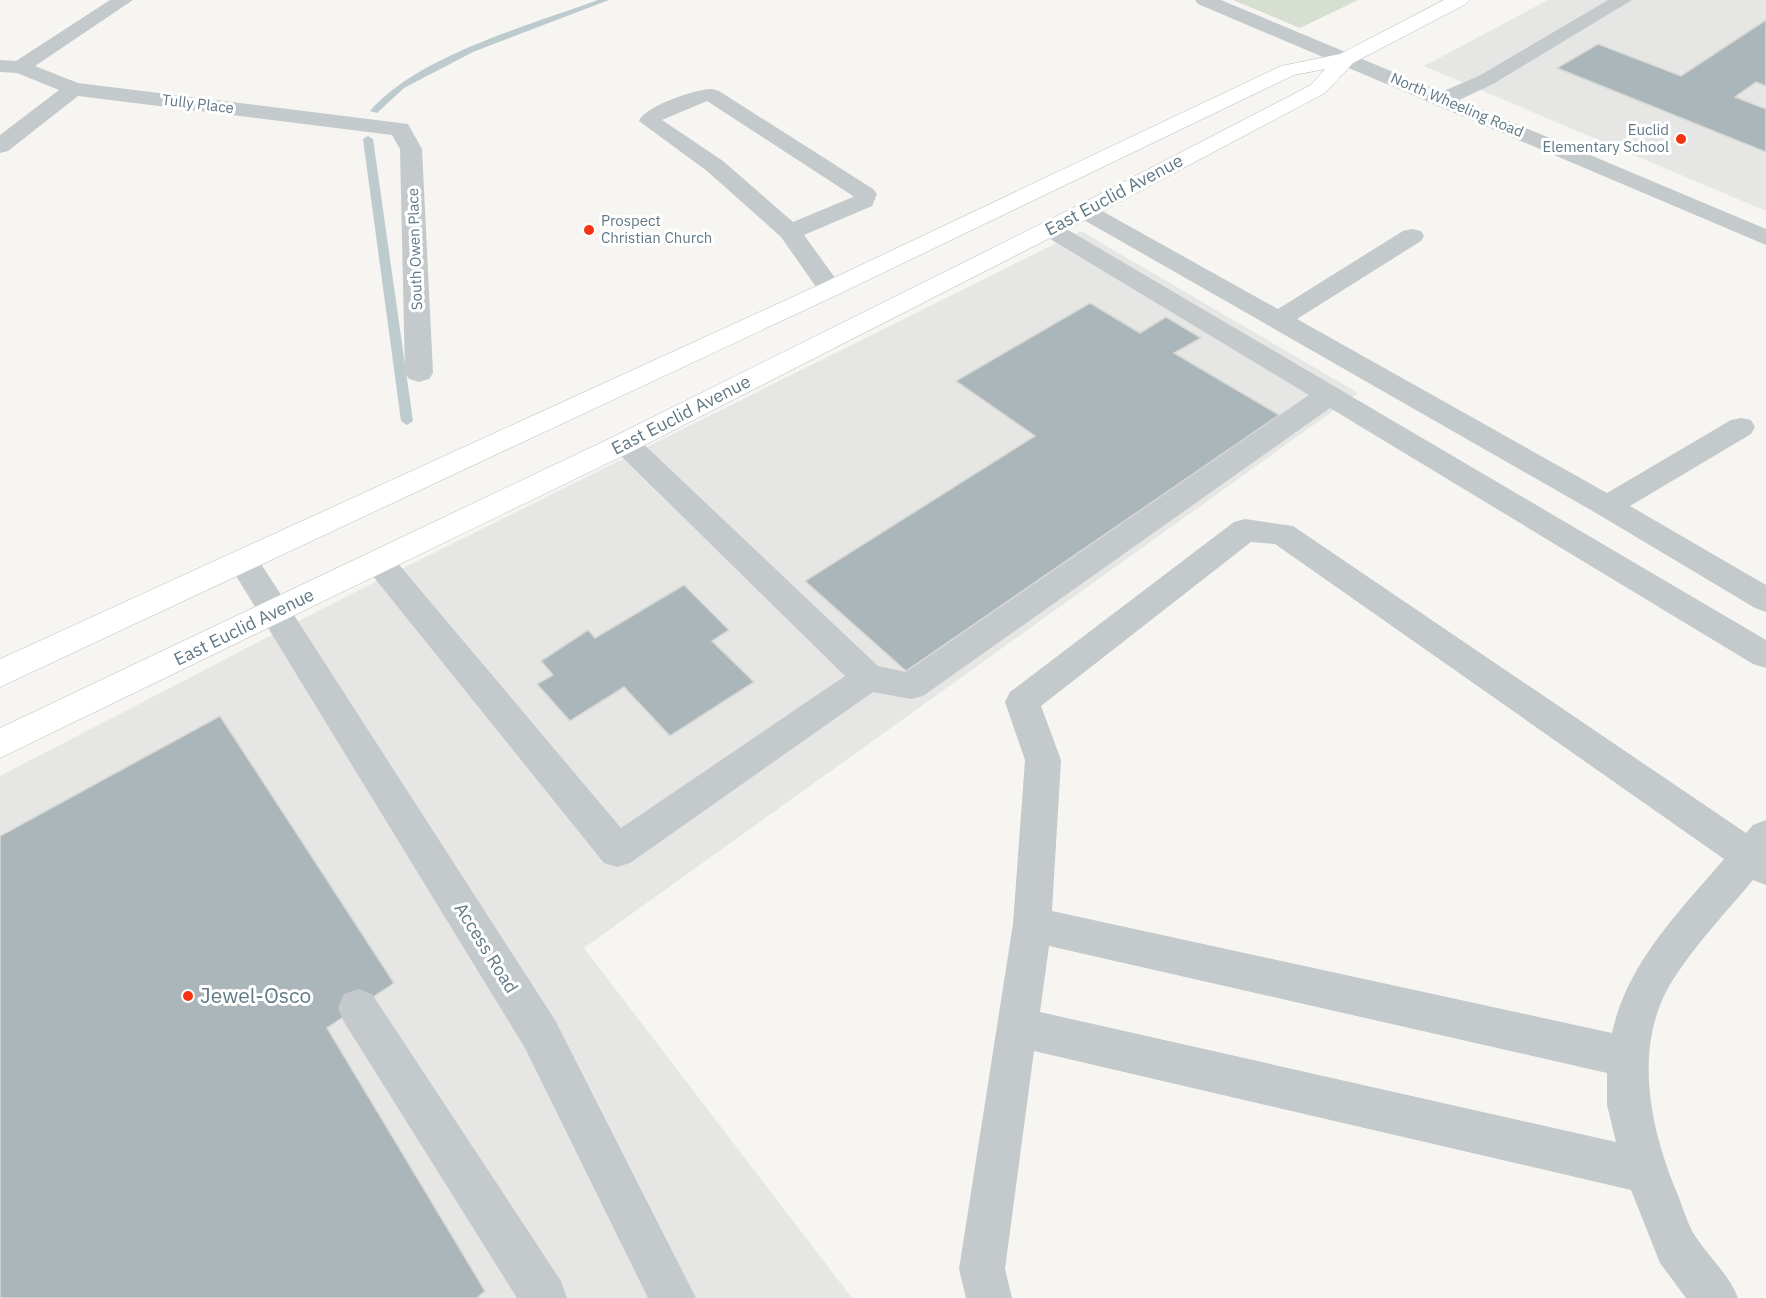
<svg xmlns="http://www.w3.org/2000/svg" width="1766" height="1298" font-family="'IBM Plex Sans',sans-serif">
<rect width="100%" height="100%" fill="#f6f5f1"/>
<g fill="#e6e7e5">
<path d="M1548,0H1766V211L1424,66Z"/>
<path d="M1081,231L1358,393L584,948L852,1298H0V776L353,593Z"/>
</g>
<path fill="#d7ded2" d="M1233,0H1358L1300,28Z"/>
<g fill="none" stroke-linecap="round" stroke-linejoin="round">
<g fill="#bdcbcf" fill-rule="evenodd">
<path d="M598,0H609L473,52L404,88L377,113L370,111C417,56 530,25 598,0Z"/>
<path d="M368,136L373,139L413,421L407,425L401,421L363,139Z"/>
</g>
</g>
<g fill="#abb6ba" stroke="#d7d7d4" stroke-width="1.5">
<path d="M1766,20V86L1756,82L1735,97L1766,109V152L1557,68L1598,44L1681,76Z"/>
<path d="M1090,303L1140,333L1166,317L1201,338L1174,353L1279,415L906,671L805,581L1035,436L956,381Z"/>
<path d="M684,585L729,630L712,641L754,682L670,736L624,687L570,721L537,684L553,675L541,661L588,630L595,638Z"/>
<path d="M220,716L394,983L327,1028L485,1291L477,1298H0V836Z"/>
</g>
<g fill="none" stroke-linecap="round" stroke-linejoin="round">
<defs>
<path id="major" d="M1444,0H1469L1466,4L1353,63L1325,93L1093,216L635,450L0,758V728L615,436L1077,206L1311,85L1325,69L1294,75L839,294L0,687V659L821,284L1281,66L1340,54Z"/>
</defs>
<use href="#major" stroke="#b7bcbf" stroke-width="1"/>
<g fill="#c4c9cc" fill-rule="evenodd">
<path d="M110,0H133L35,66L78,83L408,124L422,149L433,373L429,379L419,382L409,379L405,373L400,149L392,135L78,96L8,151L0,153V135L59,90L17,73L0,72V60L16,61Z"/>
<path d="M1195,0H1221L1441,92L1479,76L1608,0H1632L1493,84L1459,100L1766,229V245L1198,4Z"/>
<path d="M712,89L719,91L873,189L877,194L872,206L804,235L843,289L839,294L830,297L821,294L781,237L707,171L639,121C645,106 695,89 712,89ZM707,101L853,196V197L793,222L723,161L662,120Z"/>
<path d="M1085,204L1093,206L1278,309L1403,231L1412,229L1421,231L1424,236L1421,241L1297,319L1607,493L1731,420L1741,418L1751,420L1755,427L1751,434L1630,506L1766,585V612L1755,608L1596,513L1077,216L1073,211L1077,206Z"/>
<path d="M1050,222L1058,224L1766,640V668L1753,664L1330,408L923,696L911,699L873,692L630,863L617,867L604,863L368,570L363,562L368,554L379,551L390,554L621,828L845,676L615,450L611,443L615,436L625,433L635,436L878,666L906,672L1309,395L1042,234L1038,229L1042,224Z"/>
<path d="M1245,519L1293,526L1746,833L1753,825L1766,820V885L1753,880C1727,911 1698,942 1676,975C1631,1041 1649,1125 1677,1193C1682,1205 1686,1219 1692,1231C1706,1255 1728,1272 1738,1298H1686L1660,1263L1631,1190L1034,1051L1005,1269L1012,1298H966L959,1269L1013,924L1025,760L1005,702L1010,692L1234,522ZM1251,542L1275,544L1724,859C1679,912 1627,963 1612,1033L1052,911L1061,760L1041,706ZM1049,946L1607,1073V1105L1616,1142L1040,1012Z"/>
<path d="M243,550L254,553L555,1020L696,1298H648L525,1048L227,561L232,553Z"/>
<path d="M358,989L372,994L561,1281L567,1298H517L344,1022L338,1008L344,994Z"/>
</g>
<use href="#major" fill="#fff" fill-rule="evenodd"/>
</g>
<g fill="#f53311" stroke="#fff" stroke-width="2">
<circle cx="1681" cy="139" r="6"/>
<circle cx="589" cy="230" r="6"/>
<circle cx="188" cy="996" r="6"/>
</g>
<g text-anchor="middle" stroke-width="6" stroke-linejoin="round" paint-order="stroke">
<g font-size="15" fill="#617986" stroke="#fff">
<text transform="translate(198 104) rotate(7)" y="5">Tully Place</text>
<text transform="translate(1457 105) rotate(23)" y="5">North Wheeling Road</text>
<text transform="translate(415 249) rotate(-92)" y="5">South Owen Place</text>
</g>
<g font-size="15" fill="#617986" stroke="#fff" text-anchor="end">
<text x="1669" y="135">Euclid<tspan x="1669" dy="17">Elementary School</tspan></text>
<text x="601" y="226" text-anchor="start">Prospect<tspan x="601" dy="17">Christian Church</tspan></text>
</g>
<g font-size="18" fill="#617986" stroke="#fff">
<text transform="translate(1114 195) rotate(-28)" y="6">East Euclid Avenue</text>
<text transform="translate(681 415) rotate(-27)" y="6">East Euclid Avenue</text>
<text transform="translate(244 627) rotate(-26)" y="6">East Euclid Avenue</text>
<text transform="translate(486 948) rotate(58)" y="6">Access Road</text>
</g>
<g font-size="21" fill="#617986" stroke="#fff" text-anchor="start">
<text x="200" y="1003">Jewel-Osco</text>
</g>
</g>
</svg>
